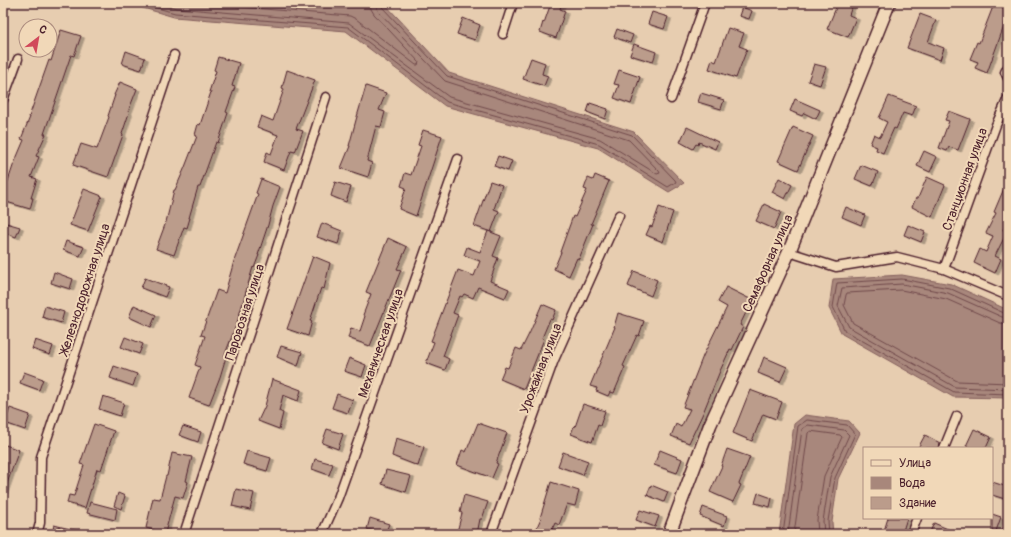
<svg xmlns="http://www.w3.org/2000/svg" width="1011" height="537" font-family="Pangolin,sans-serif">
<defs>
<filter id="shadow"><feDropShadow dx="3.5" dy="2" stdDeviation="0" flood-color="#0004"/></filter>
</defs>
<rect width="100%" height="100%" fill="#e7cdb0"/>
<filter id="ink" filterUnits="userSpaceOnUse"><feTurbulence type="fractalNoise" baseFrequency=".025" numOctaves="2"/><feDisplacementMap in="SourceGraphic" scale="8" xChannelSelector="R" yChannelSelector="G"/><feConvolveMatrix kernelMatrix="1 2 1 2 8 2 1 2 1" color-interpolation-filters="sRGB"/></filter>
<g filter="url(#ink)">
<g fill="#a8877b" stroke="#825d5b">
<path d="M126,3H384L449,73L634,132L684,183L669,192L598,148L445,106L346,31L174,17Z"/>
<path d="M902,275L951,284L1008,310V398L953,397L842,334L829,308L833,279Z"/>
<path d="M805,415L849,421L860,433L838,479L832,522L833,534H779L794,424Z"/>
</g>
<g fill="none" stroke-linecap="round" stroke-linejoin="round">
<g stroke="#70494b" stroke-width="1">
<path d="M140,3L175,13L348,27L447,102L599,144L668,187L676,182L675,180L632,135L447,76L382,7L381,3"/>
<path d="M159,3L176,8L349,23L449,97L600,139L657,174L660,173L659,171L629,140L445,81L378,11L376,3"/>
<path d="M190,3L350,16L356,19L416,65H418L419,62L374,14L371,9L370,3"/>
<path d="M1008,313H1004L949,288L902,279L837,283L833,307L845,331L954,392L1008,394"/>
<path d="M1008,318L1002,317L948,293L902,284L842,288L838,306L849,327L955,387L1008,389"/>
<path d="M1008,324L1000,323L946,299L901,290L847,293L846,295L844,305L853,323L957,381L1008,383"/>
<path d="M783,534L798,426L807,420L847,425L855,434L835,478L828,521L829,534"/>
<path d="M788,534L802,429L808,425L844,430L849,435L830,477L823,521L824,534"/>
<path d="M794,534L808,433L810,431L840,435L842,437L824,476L817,520L818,534"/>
</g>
</g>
<g fill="#bb9c8b" stroke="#4a1f2b" filter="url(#shadow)">
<path d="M551,3H562L560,9L565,11L556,38L540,32L543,22L544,23Z"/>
<path d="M838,3H853L849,15L856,18L848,37L827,29Z"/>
<path d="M994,4L1008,9V15L987,73L975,68L978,62L970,59L977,42L979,43Z"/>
<path d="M742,7L752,11L749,19L739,16Z"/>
<path d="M652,12L668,17L664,29L648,24Z"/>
<path d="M920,14L936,20L928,42L944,48L940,60L907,48Z"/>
<path d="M463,18L480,25L475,40L457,34Z"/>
<path d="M728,28L744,33L739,46L747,49L736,78L709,69L712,60L716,62Z"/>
<path d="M617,29L633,35L630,43L614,37Z"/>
<path d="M61,30L81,36L74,56L71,55L44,134H46L36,156L39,157L31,177L37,179L31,198H33L30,209L3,201V189L5,190L13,166L24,140L21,139L30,117H29L37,94L49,60L51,61Z"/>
<path d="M634,44L656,52L653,62L630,55Z"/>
<path d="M126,51L145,58L141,70L122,64Z"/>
<path d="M218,57L239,63L232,86L235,87L226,112L228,113L218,143L216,142L200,187H198L189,218H190L187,228L184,227L174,255L156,249L166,222L174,190H175L185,167L197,136L195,135L198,124L200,125L211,92H209L216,71L214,70Z"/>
<path d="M531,58L545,63L542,74L548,76L544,86L523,79Z"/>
<path d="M814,64L826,67L820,85L808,81Z"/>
<path d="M287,70L315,80L296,129L303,131L295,152L291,151L284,170L264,162L267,152L271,154L278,135L257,127L261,116L273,121L284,89L282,88Z"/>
<path d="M619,70L640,77L631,104L614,98L619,85L614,84Z"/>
<path d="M120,82L137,89L128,112L129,113L122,134L123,135L108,177L73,165L81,144L97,149L109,117L108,116L115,95H114Z"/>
<path d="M366,86L386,93L379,110L385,112L381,127L376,126L367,161L372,163L368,177L341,168L350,146H349L356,120Z"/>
<path d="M701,93L724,100L721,109L698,102Z"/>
<path d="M889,96L916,106L912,116L903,113L896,129L894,128L883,153L876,150L877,147L870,144L874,134L880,137L887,122L879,118Z"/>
<path d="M795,99L820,110L816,119L804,113L802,116L790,111Z"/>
<path d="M590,103L608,109L605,119L587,112Z"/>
<path d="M949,111L970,119L958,150L949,147L947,151L939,148L949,121L945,120Z"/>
<path d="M687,127L718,142L715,149L699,142L698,145L696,144L693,149L680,142Z"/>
<path d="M793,127L813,136L798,170L778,161Z"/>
<path d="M423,130L442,136L416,216L399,209L406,188L401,186L405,173L411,175L421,146L418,145Z"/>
<path d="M924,151L937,157L930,172L917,166Z"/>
<path d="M498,156L512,161L508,171L494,166Z"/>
<path d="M861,165L878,172L872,186L855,179Z"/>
<path d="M595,175L609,181L591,224H593L579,259L577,258L569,276L554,269L561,252H560L569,227L573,216L575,217L587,190L584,189L588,178L593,180Z"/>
<path d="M927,177L945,185L932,217L912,207L916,198H918Z"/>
<path d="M779,178L792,185L785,199L772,192Z"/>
<path d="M261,179L280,187L273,206L268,225L258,255H259L254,268L253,267L237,323L224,357H226L220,377L209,405L189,398L200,367L195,365L205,336L201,335L217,290L225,293L234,261L258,194L256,193Z"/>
<path d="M1008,179V219L1003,230L1007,232L995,256L1001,259L995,273L974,263L980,249L986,252L993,236L986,233L996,213L994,212Z"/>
<path d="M490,181L502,185L494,209L499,211L491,232L474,226Z"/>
<path d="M335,182L351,187L346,202L331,196Z"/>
<path d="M84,189L102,196L88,231L70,225Z"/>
<path d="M764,204L781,212L774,229L756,221Z"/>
<path d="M659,207L673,212L663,242L646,235L650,226L652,227Z"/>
<path d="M846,207L865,215L861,225L842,217Z"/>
<path d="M3,222L20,227L16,237L3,232Z"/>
<path d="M322,223L342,231L338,244L317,237Z"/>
<path d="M908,225L925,232L921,242L904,235Z"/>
<path d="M488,231L501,236L493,256L498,258L490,281L509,289L505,298L478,287L473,298L464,294L462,297L460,296L453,313L458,315L443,356L449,359L445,370L426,363L434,342L431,341L458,270L474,276L480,261L464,255L467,247L480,252Z"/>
<path d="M388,238L407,247L397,269L401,270L370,346L348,338L351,328L360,331L365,316L363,315L371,294L366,292Z"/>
<path d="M66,241L84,247L80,256L63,250Z"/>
<path d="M313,256L330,263L324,289L321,288L310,321H312L308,336L287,329Z"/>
<path d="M634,271L657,280L651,296L628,286Z"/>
<path d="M54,272L73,279L70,289L51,283Z"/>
<path d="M145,278L169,287L165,297L141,288Z"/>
<path d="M726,287L752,300L740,325L743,327L732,350L730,349L720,371L703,413L689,443L671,436L676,424L681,427L690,409L683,407L703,356L727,307L718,302Z"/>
<path d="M542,304L556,310L552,320L550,319L542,338L544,339L524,389L500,379L505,367L508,368L516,348L521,350L530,332Z"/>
<path d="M134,305L156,315L151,327L129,317Z"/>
<path d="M45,306L64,312L61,323L42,317Z"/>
<path d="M618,313L644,321L639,336L637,335L623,366L625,367L614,393L610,392L608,396L596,391L597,388L590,386L615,327H614Z"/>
<path d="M125,337L143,344L139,354L121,347Z"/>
<path d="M35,340L53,346L50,355L32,349Z"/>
<path d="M281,346L302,352L298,366L277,357Z"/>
<path d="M764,357L787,367L780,382L758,373Z"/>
<path d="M349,358L366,365L362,377L344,371Z"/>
<path d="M114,366L137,374L133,386L110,378Z"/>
<path d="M24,372L43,379L39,390L20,383Z"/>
<path d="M272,379L301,390L298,401L283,395L279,411L283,413L279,429L258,421L265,406Z"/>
<path d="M750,390L782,402L776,419L763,414L752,441L733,433Z"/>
<path d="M337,394L353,400L348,413L332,408Z"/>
<path d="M103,396L124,403L120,416L99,409Z"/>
<path d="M583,404L605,411L600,426L598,425L592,442L571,434L574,426L575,427Z"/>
<path d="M10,408L30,415L25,430L5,423Z"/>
<path d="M478,423L507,433L496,463L498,464L492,478L457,465L462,450L466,452Z"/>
<path d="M94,424L114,431L101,470L97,469L85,508L67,503L69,495L74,496L84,465L80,464Z"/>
<path d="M183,426L201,432L198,442L179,435Z"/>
<path d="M327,429L343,434L338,449L322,443Z"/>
<path d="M974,429L991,437L986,448H971L966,446Z"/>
<path d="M925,435L940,443L939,448H918Z"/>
<path d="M396,438L424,447L418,466L392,456Z"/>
<path d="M3,444L19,450L4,492H3Z"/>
<path d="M727,449L750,457L739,484L741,485L733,502L710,492L722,466H721Z"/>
<path d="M660,450L682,459L677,473L654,465Z"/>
<path d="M247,451L271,458L267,471L243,464Z"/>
<path d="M563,452L588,461L583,475L558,466Z"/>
<path d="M172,453L192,457L186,481L188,482L183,498L175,496L165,533L146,528L153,498L160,499L166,476H167Z"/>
<path d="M315,459L333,464L329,475L312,469Z"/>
<path d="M386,470L411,476L406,492L382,484Z"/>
<path d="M551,482L579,491L575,506L567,504L559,525L555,523L550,534H534L541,518H540Z"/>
<path d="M992,482L1008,487V500L992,495Z"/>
<path d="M651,485L668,492L664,502L647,495Z"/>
<path d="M236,489L254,493L250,510L232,506Z"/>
<path d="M118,493L125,496L121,509L114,506Z"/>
<path d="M758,493L772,498L770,507L755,503Z"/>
<path d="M464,495L488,502L482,519H480L477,534H465L457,532L462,513L460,512Z"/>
<path d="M90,502L117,509L115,520L87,513Z"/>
<path d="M703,507L727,516L724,526L700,516Z"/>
<path d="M640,510L659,516L655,527L636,520Z"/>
<path d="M992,514L1001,517L995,534H992Z"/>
<path d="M370,518L389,524L385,534L367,529Z"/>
<path d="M888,518H907L902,534H883Z"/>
<path d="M934,523L959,534H929Z"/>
<path d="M54,525L78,531L77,534H52Z"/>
</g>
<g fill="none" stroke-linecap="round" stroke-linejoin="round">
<defs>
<g id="street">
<path d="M503,34L513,3"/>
<path d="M1008,67L1005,72L1008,78"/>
<path d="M671,99L705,3"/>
<path d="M3,100L18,59"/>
<path d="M789,252L836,267L897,257L944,269L1008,296"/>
<path d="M944,269L996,125L1008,98"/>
<path d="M944,448L957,416"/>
<path d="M37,534L40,523L41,457L174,55"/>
<path d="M184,534L326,97"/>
<path d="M322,534L338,498L458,159"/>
<path d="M491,534L554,360L619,215"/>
<path d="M911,534L917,518"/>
<path d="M1007,534L1008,531"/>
</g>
<path id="secondary" d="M669,534L710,425L789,252L889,3"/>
</defs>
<use href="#street" stroke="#4a1f2b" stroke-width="11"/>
<use href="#secondary" stroke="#4a1f2b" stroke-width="15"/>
<use href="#street" stroke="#f1d8b8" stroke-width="8"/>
<use href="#secondary" stroke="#f1d8b8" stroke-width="12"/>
</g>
</g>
<g text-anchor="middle" stroke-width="4" stroke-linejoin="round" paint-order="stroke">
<g font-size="13" fill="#4a1f2b" stroke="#f1d8b8">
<text transform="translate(964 179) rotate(-70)" y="5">Станционная улица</text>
<text transform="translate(767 263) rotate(-66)" y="5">Семафорная улица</text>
<text transform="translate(84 289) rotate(-72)" y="5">Железнодорожная улица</text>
<text transform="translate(244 312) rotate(-72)" y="5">Паровозная улица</text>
<text transform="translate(380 343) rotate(-71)" y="5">Механическая улица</text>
<text transform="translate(540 368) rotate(-69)" y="5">Урожайная улица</text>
</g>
</g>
<rect width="1011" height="537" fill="none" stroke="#f1d8b8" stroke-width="16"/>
<rect x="8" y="8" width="995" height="521" fill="none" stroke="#4a1f2b" stroke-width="1.5" filter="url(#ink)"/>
<rect x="863" y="447" width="130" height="72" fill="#f1d8b8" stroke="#ae8e80"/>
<rect x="871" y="460" width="20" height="6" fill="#f1d8b8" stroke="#ae8e80"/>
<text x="899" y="467" font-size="12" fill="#4a1f2b">Улица</text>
<rect x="871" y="477" width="20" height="12" fill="#a8877b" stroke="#ae8e80"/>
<text x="899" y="487" font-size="12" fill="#4a1f2b">Вода</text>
<rect x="871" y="497" width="20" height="12" fill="#bb9c8b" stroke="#ae8e80"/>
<text x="899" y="507" font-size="12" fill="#4a1f2b">Здание</text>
<g transform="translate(38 38) rotate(31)"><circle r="19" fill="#f1d8b8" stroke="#ae8e80"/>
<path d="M0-3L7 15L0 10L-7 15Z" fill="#d1495b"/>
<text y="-6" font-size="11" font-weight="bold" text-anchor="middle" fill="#4a1f2b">С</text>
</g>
</svg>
